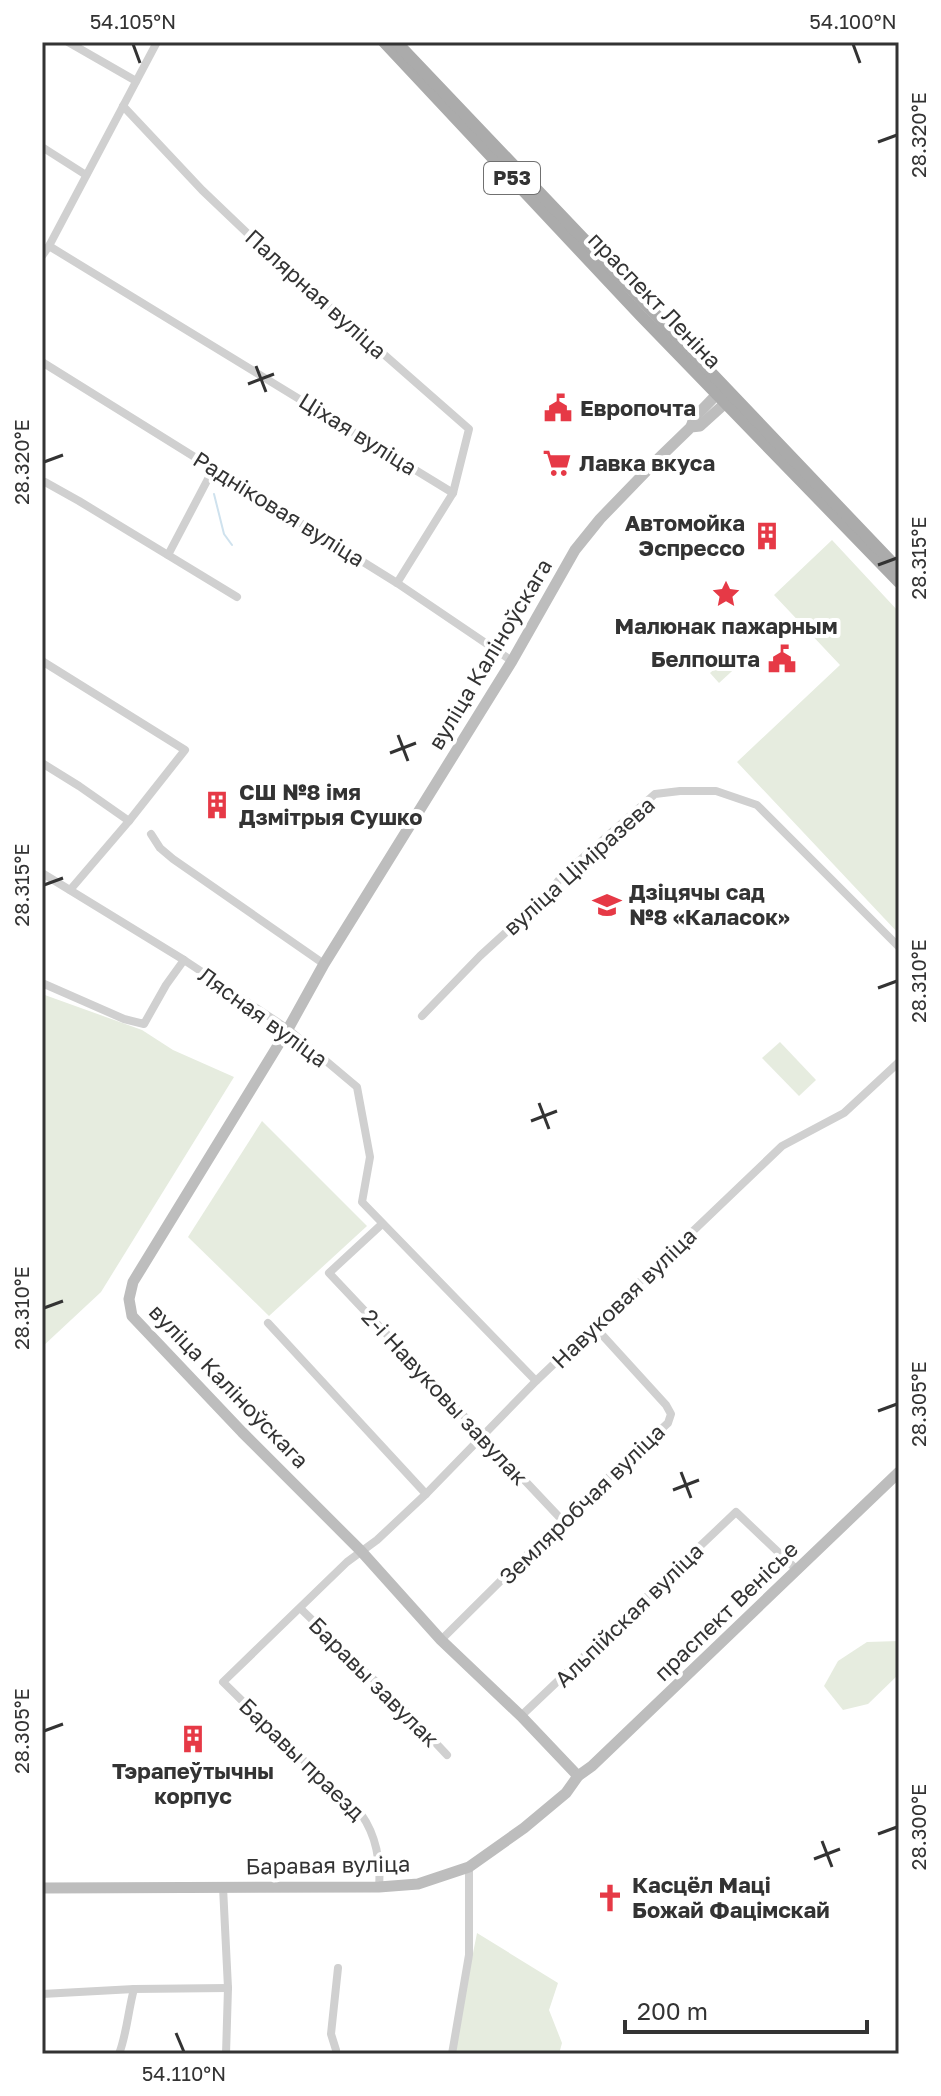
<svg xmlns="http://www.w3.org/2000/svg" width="941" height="2096" font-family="'Golos Text',sans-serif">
<rect width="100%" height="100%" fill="#fff"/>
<g fill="#e6ecdf">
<path d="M832,540L899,612V934L737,762L840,665L774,595Z"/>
<path d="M733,652L742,662L719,683L710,673Z"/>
<path d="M42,994L142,1030L173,1050L234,1077L101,1292L42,1347Z"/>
<path d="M780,1042L816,1080L799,1096L762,1058Z"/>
<path d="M262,1121L367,1226L269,1316L188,1237Z"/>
<path d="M899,1641V1674L868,1704L843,1710L824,1686L838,1661L867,1642Z"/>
<path d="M477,1933L558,1983L549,2010L562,2043L559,2054H453Z"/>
</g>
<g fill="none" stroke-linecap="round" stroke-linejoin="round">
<path stroke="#cfe2ee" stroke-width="2" d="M214,494L224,534L232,545"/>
<g stroke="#d0d0d0" stroke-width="8">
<path d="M68,42L136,81"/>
<path d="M123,106L202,190L266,251L469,429L453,493"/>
<path d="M42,147L86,175"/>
<path d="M49,246L453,493L397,583"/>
<path d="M42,256L49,246L157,42"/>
<path d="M42,362L397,583L512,661"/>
<path d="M45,482L79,501L237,597"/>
<path d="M168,555L209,477L217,471"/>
<path d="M42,661L185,750L129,821L70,890"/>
<path d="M42,763L79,786L129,821"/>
<path d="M151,834L160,848L173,859L324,964"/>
<path d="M42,873L184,960L288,1029L357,1087L370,1157L362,1202L536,1381"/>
<path d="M42,983L124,1019L144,1024L166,985L184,960"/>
<path d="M422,1016L480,956L549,893L562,876L655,794L680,791H716L757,805L899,947"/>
<path d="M382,1224L329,1273L562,1520"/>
<path d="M268,1323L426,1494"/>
<path d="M301,1609L400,1705L447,1755"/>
<path d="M441,1640L562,1520L668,1423L671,1414L666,1405L594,1326"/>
<path d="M521,1716L736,1512L797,1570"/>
<path d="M223,1887L228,1988L226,2054"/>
<path d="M379,1887C381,1862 376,1835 361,1814L283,1741L223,1682L347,1562L377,1540L426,1494L536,1381L782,1146L844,1113L899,1062"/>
<path d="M42,1994L134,1989L228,1988"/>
<path d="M336,2050L331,2034L338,1968"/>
<path d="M119,2054C127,2033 128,2011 134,1989"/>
<path d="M452,2054L469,1955V1867"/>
</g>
<g stroke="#bdbdbd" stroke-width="11">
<path d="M691,427L694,418L723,388"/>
<path d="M578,1776L521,1716L441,1640L361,1551L242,1432L132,1316L129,1299L133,1282L288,1029L324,964L512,661L575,550L600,519L659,458L691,427L700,426L731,398"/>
<path d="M42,1888L379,1887L418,1884L469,1867L524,1828L566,1793L578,1776L592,1766L899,1472"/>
</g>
<g stroke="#ababab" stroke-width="12">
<path d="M384,42L640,315L899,582"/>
<path d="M396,42L899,570"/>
</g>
</g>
<path fill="none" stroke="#333" stroke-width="3" d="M133,44L140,63M853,44L860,63M878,142L897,135M256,366L266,392M248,384L274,374M44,462L63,455M878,565L897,558M398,735L408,761M390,753L416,743M44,885L63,878M878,988L897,981M539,1103L549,1129M531,1121L557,1111M44,1308L63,1301M878,1411L897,1404M681,1472L691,1498M673,1490L699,1480M44,1731L63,1724M878,1834L897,1827M822,1841L832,1867M814,1859L840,1849M176,2033L184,2052"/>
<defs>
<symbol id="civic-bare" viewBox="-9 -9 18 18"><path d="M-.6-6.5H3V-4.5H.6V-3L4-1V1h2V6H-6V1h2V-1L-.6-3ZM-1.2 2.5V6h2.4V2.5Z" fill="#e63946" stroke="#fff" stroke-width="2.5" paint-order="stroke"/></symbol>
<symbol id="supermarket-bare" viewBox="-9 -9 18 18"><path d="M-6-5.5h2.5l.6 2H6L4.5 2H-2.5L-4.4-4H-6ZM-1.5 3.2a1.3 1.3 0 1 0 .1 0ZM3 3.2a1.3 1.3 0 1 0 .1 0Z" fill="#e63946" stroke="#fff" stroke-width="2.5" paint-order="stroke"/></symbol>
<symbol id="building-bare" viewBox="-9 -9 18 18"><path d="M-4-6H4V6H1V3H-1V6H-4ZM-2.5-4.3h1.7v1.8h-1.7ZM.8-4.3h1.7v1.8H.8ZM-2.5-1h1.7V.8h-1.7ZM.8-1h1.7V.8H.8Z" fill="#e63946" stroke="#fff" stroke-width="2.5" paint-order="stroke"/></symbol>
<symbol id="sight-bare" viewBox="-9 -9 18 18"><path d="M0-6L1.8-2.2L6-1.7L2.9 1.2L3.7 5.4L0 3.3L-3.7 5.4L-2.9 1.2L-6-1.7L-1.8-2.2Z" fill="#e63946" stroke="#fff" stroke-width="2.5" paint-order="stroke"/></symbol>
<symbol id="school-bare" viewBox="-9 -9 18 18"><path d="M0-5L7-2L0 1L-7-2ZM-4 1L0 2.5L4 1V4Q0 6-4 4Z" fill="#e63946" stroke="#fff" stroke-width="2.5" paint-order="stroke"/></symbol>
<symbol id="church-bare" viewBox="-9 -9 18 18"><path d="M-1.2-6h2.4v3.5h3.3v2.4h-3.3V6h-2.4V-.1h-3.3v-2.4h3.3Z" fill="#e63946" stroke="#fff" stroke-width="2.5" paint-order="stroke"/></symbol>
</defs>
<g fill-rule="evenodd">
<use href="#civic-bare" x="538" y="388" width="40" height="40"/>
<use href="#supermarket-bare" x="537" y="443" width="40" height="40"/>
<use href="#building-bare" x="747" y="516" width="40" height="40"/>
<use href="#sight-bare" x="706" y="574" width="40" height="40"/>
<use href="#civic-bare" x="762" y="639" width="40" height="40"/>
<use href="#building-bare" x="197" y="785" width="40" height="40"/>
<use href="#school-bare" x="587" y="885" width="40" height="40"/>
<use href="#building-bare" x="173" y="1719" width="40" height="40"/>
<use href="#church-bare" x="590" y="1878" width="40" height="40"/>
</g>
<g text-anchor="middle" stroke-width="8" stroke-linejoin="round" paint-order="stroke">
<rect fill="#fff" stroke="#707070" stroke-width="2" x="484" y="162" width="56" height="32" rx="6"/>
<g font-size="20" font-weight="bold" fill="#333">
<text x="512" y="185">Р53</text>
</g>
<g font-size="22" fill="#333" stroke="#fff">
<text transform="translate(316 294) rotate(42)" y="8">Палярная вуліца</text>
<text transform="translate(655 300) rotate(46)" y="8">праспект Леніна</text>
<text transform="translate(358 434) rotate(32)" y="8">Ціхая вуліца</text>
<text transform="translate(279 509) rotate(32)" y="8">Радніковая вуліца</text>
<text transform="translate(490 654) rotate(-59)" y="8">вуліца Каліноўскага</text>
<text transform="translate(579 866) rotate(-42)" y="8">вуліца Ціміразева</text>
<text transform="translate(263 1017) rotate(36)" y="8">Лясная вуліца</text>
<text transform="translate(624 1298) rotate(-44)" y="8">Навуковая вуліца</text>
<text transform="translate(229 1386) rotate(46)" y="8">вуліца Каліноўскага</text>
<text transform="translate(445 1397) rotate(47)" y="8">2-і Навуковы завулак</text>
<text transform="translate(582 1504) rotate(-44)" y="8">Земляробчая вуліца</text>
<text transform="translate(726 1611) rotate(-44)" y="8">праспект Венісье</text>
<text transform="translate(629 1615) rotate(-44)" y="8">Альпійская вуліца</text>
<text transform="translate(374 1682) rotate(45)" y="8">Баравы завулак</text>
<text transform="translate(302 1759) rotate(44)" y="8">Баравы праезд</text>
<text transform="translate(328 1865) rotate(-1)" y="8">Баравая вуліца</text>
</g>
<g font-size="22" font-weight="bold" fill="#333" stroke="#fff" text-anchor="start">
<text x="580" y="416">Европочта</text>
<text x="579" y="471">Лавка вкуса</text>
<text x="745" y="531" text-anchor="end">Автомойка<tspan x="745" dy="25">Эспрессо</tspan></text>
<text x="726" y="634" text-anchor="middle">Малюнак пажарным</text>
<text x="760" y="667" text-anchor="end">Белпошта</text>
<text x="239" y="800">СШ №8 імя<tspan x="239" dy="25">Дзмітрыя Сушко</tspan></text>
<text x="629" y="900">Дзіцячы сад<tspan x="629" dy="25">№8 «Каласок»</tspan></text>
<text x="193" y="1779" text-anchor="middle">Тэрапеўтычны<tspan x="193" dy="25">корпус</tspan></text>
<text x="632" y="1893">Касцёл Маці<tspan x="632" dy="25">Божай Фацімскай</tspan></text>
</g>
</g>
<rect width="941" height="2096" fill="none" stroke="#ffffff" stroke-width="88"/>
<path d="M625 2020v12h242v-12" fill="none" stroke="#333333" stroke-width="4"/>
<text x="637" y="2020" font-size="24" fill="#333333" stroke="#ffffff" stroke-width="6" paint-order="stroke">200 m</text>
<rect x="44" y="44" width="853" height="2008" fill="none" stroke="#333" stroke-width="3"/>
<g font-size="20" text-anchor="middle" fill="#333">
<text x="133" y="29">54.105°N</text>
<text x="853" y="29">54.100°N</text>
<text transform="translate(919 135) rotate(-90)" y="7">28.320°E</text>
<text transform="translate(22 462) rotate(-90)" y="7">28.320°E</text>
<text transform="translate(919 558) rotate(-90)" y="7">28.315°E</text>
<text transform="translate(22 885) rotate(-90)" y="7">28.315°E</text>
<text transform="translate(919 981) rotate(-90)" y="7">28.310°E</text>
<text transform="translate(22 1308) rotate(-90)" y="7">28.310°E</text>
<text transform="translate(919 1404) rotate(-90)" y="7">28.305°E</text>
<text transform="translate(22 1731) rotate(-90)" y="7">28.305°E</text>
<text transform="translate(919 1827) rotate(-90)" y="7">28.300°E</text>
<text x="184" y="2081">54.110°N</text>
</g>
</svg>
